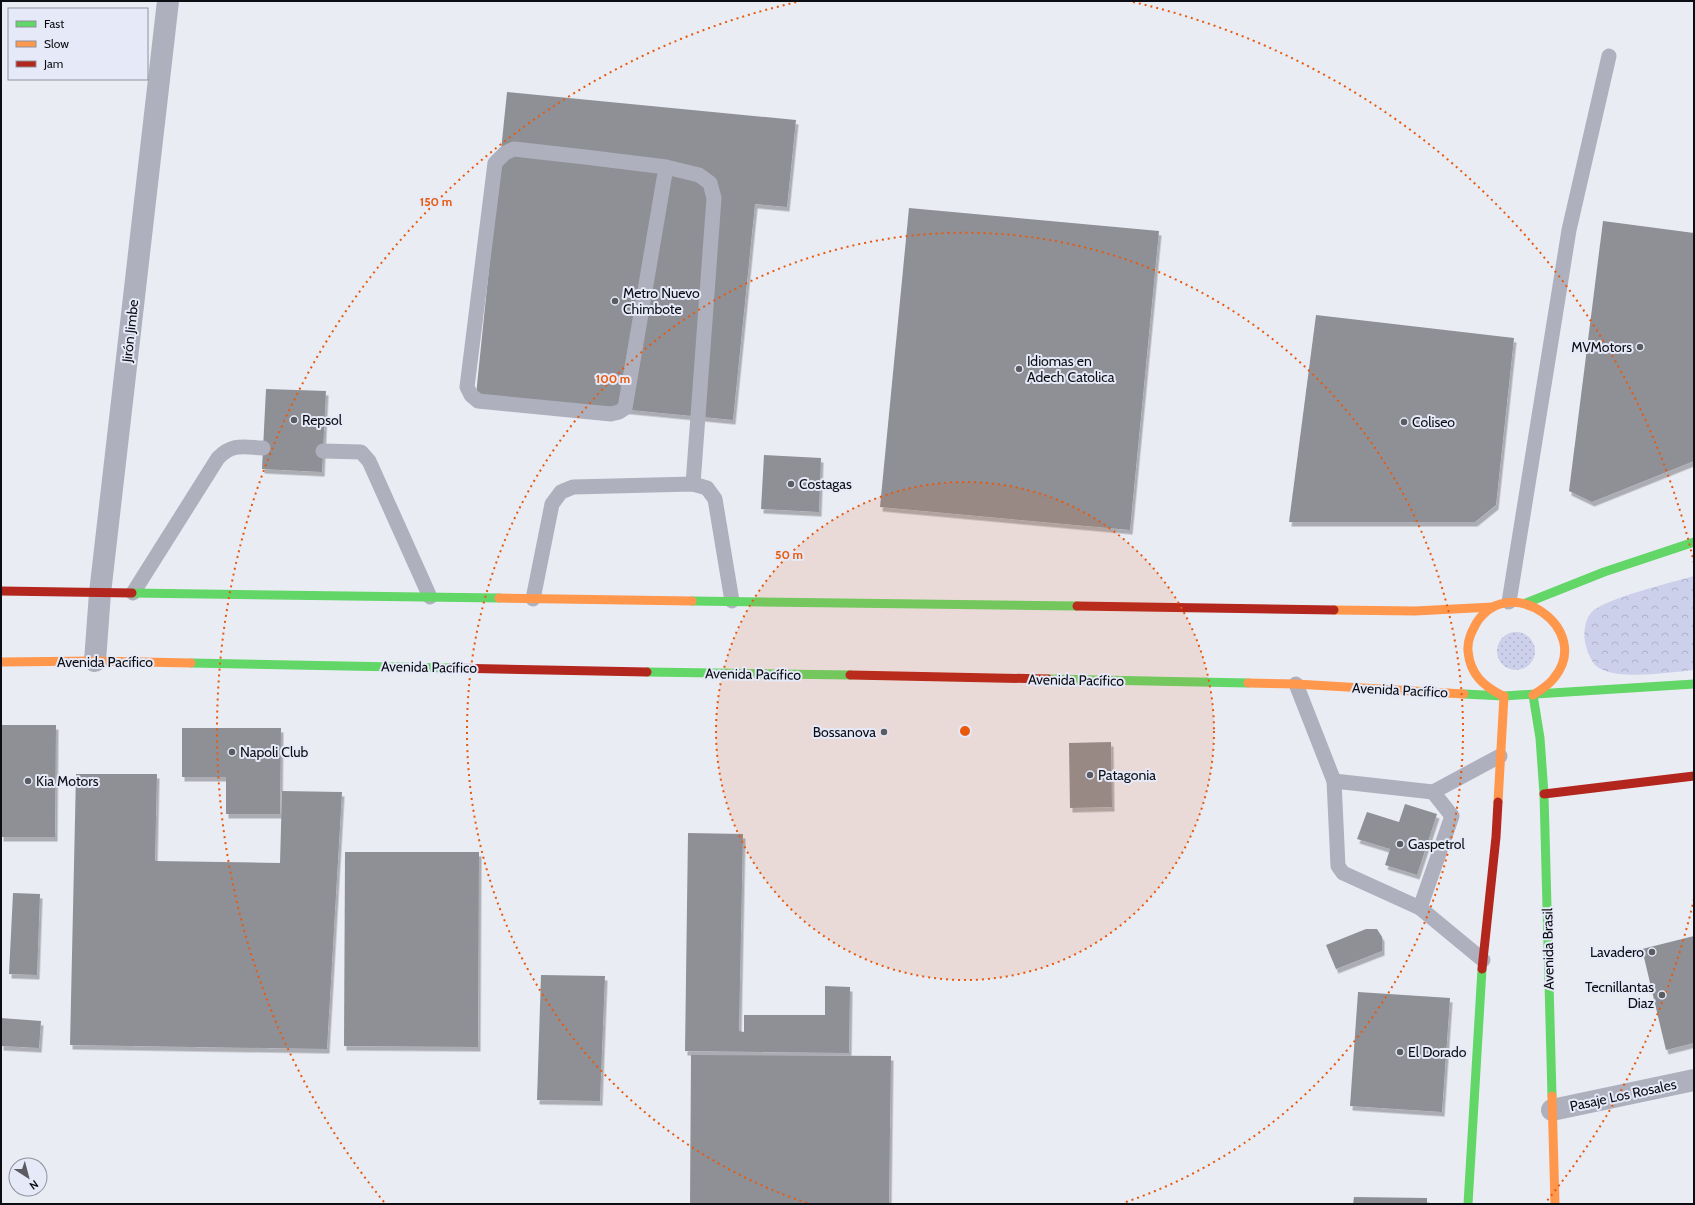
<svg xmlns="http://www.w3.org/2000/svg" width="1695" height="1205" font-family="Cabin,sans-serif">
<defs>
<pattern id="grass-dots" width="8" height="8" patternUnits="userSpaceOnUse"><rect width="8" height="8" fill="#ccd0eb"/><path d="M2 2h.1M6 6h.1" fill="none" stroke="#aeb1c9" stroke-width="1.8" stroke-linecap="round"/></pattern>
<pattern id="park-crowns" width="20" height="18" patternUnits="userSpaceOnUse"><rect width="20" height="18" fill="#ccd0eb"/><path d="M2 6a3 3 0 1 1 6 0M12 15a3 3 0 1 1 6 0" fill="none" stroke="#aeb1c9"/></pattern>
<filter id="shadow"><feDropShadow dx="2.5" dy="4.5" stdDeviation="0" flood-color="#0004"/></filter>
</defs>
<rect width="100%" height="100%" fill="#eaecf4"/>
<circle fill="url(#grass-dots)" cx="1516" cy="651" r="19"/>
<path fill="url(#park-crowns)" d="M1694,576V670C1671,672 1612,682 1595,665C1591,660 1587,651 1586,646C1583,636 1584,621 1591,613C1602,599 1674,582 1694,576Z"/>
<g fill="#8f9096" filter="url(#shadow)">
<path d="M507,92L796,120L787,207L755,204L733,420L476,395Z"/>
<path d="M909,208L1159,231L1130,530L880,507Z"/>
<path d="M1603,221L1694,233V461L1592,502L1569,491Z"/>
<path d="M1316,315L1514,338L1496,505L1475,522H1289Z"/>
<path d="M266,389L326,391L322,472L262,469Z"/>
<path d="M764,455L821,458L819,512L761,509Z"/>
<path d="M1,725H56L55,837H1Z"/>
<path d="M182,728H281L280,814H226V777H182Z"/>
<path d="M1111,742L1112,807L1070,808L1069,743Z"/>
<path d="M76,774H157L155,861L280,863L282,791L342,792L327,1049L70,1045Z"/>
<path d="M1405,804L1437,814L1417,875L1385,865L1390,849L1357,839L1367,812L1399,822Z"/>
<path d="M688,833L743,834L739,1031L744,1032V1015H825V986L850,987L849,1053L685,1051Z"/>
<path d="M345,852H479L478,1047L344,1046Z"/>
<path d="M13,893L40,894L37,975L9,974Z"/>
<path d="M1366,929H1377L1382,937V951L1336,969L1326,945Z"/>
<path d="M1694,936V1043L1666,1050L1642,949Z"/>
<path d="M541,975L605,976L600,1101L537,1100Z"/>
<path d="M1358,992L1450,998L1442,1112L1350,1106Z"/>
<path d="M1,1018L41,1021L39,1048L1,1046Z"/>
<path d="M691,1055L891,1056L889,1204H690Z"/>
<path d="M1354,1197L1427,1198V1204H1353Z"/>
</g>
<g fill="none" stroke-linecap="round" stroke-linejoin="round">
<g stroke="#aeb0bd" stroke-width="15">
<path d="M666,167L625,408L619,412L611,414L478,401L471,395L467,387L495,163L505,153L514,149L585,157L666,167L699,175L710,183L714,198L693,484"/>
<path d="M323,451L361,452L369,461L430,597"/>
<path d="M133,593L218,458C233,443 243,447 263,448"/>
<path d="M533,599L552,504L561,492L573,487L693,484L707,488L715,499L732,601"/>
<path d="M1509,602L1569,230L1609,56"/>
<path d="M1296,684L1334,781L1433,792L1500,756"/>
<path d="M1334,781L1338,866L1343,873L1420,908L1483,960"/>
<path d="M1420,908L1452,816L1433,792"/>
</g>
<g stroke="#aeb0bd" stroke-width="22">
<path d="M95,661L100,593L168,1"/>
<path d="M1552,1110L1694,1080"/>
</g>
<g stroke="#63d668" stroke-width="9">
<path d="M132,593L499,598"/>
<path d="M692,601L1077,606"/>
<path d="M1526,603L1604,572L1694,542"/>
<path d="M191,663L450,668"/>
<path d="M647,672L850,675"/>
<path d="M1048,679L1248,683"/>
<path d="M1464,694L1504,696L1694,684"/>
<path d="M1533,695L1540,738L1544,794L1552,1096"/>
<path d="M1468,1204L1482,969"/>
</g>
<g stroke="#ff974d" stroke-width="9">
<path d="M499,598L692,601"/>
<path d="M1334,610L1415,611L1493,607"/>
<path d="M1,662L95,661L191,663"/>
<path d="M1248,683L1296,684L1464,694"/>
<path d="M1503,696C1483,686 1470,674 1468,651C1467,640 1472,631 1477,622C1511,571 1594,630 1554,678C1549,685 1541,690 1533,695"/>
<path d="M1498,802L1504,696"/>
<path d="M1552,1096L1555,1204"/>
</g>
<g stroke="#b3261e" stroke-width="9">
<path d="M1,591L132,593"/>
<path d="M1077,606L1334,610"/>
<path d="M450,668L647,672"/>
<path d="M850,675L1048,679"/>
<path d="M1544,794L1694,776"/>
<path d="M1482,969L1496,837L1498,802"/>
</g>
</g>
<circle cx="965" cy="731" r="249" fill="#e8590c" fill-opacity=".12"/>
<g fill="none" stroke="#e8590c" stroke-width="2" stroke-dasharray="2 4">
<circle cx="965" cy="731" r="249"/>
<path d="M807 1203A498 498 0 1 1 1123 1203"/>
<path d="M1694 899A748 748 0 0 1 1546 1202M384 1202A748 748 0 0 1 797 2M1133 2A748 748 0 0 1 1694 563"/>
</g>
<g fill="#5a5c62" stroke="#e6e9f8" stroke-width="1.5">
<circle cx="615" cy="301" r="4"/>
<circle cx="1640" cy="347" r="4"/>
<circle cx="1019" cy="369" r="4"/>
<circle cx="294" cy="420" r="4"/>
<circle cx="1404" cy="422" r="4"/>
<circle cx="791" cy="484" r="4"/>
<circle cx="884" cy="732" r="4"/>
<circle cx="232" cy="752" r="4"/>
<circle cx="1090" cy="775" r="4"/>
<circle cx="28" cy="781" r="4"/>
<circle cx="1400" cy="844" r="4"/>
<circle cx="1652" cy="952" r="4"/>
<circle cx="1662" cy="995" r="4"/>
<circle cx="1400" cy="1052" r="4"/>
</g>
<g text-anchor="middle" stroke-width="4" stroke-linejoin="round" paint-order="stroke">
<g font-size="14" fill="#0d0e13" stroke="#e6e9f8" text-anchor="start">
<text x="623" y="298">Metro Nuevo<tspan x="623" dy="16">Chimbote</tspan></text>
<text x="1632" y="352" text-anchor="end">MVMotors</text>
<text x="1027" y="366">Idiomas en<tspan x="1027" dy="16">Adech Catolica</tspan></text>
<text x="302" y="425">Repsol</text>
<text x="1412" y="427">Coliseo</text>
<text x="799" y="489">Costagas</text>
<text x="876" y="737" text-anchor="end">Bossanova</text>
<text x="240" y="757">Napoli Club</text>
<text x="1098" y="780">Patagonia</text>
<text x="36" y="786">Kia Motors</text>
<text x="1408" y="849">Gaspetrol</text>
<text x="1644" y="957" text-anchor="end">Lavadero</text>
<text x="1654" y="992" text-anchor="end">Tecnillantas<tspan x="1654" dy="16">Diaz</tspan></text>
<text x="1408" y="1057">El Dorado</text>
</g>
<g font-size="14" fill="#0d0e13" stroke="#e6e9f8">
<text transform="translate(130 331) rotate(-84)" y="5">Jirón Jimbe</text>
<text x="105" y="667">Avenida Pacífico</text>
<text transform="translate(429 667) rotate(1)" y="5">Avenida Pacífico</text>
<text transform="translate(753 674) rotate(1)" y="5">Avenida Pacífico</text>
<text transform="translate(1076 680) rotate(1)" y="5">Avenida Pacífico</text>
<text transform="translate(1400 690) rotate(3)" y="5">Avenida Pacífico</text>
<text transform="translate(1548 949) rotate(-91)" y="5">Avenida Brasil</text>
<text transform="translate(1623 1095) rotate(-12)" y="5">Pasaje Los Rosales</text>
</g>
</g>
<circle cx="965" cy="731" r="6" fill="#e8590c" stroke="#e6e9f8" stroke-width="2"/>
<g font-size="12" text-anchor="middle" font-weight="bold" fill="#e8590c" stroke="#e6e9f8" stroke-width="4" stroke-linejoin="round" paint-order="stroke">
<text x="436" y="206">150 m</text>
<text x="613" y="383">100 m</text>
<text x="789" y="559">50 m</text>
</g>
<rect width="1695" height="1205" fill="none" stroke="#0d0e13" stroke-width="4"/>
<rect x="8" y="8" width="140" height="72" fill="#e6e9f8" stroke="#8f919c"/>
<rect x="16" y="21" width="20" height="6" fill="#63d668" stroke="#8f919c"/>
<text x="44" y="28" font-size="12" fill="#0d0e13">Fast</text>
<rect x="16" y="41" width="20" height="6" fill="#ff974d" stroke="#8f919c"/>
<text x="44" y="48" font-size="12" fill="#0d0e13">Slow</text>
<rect x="16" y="61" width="20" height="6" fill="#b3261e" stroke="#8f919c"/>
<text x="44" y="68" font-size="12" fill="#0d0e13">Jam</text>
<g transform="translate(28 1177) rotate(144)"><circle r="19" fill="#e6e9f8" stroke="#8f919c"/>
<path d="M0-3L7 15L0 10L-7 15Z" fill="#5a5c62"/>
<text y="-6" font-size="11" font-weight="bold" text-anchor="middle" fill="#0d0e13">N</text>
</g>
</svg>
